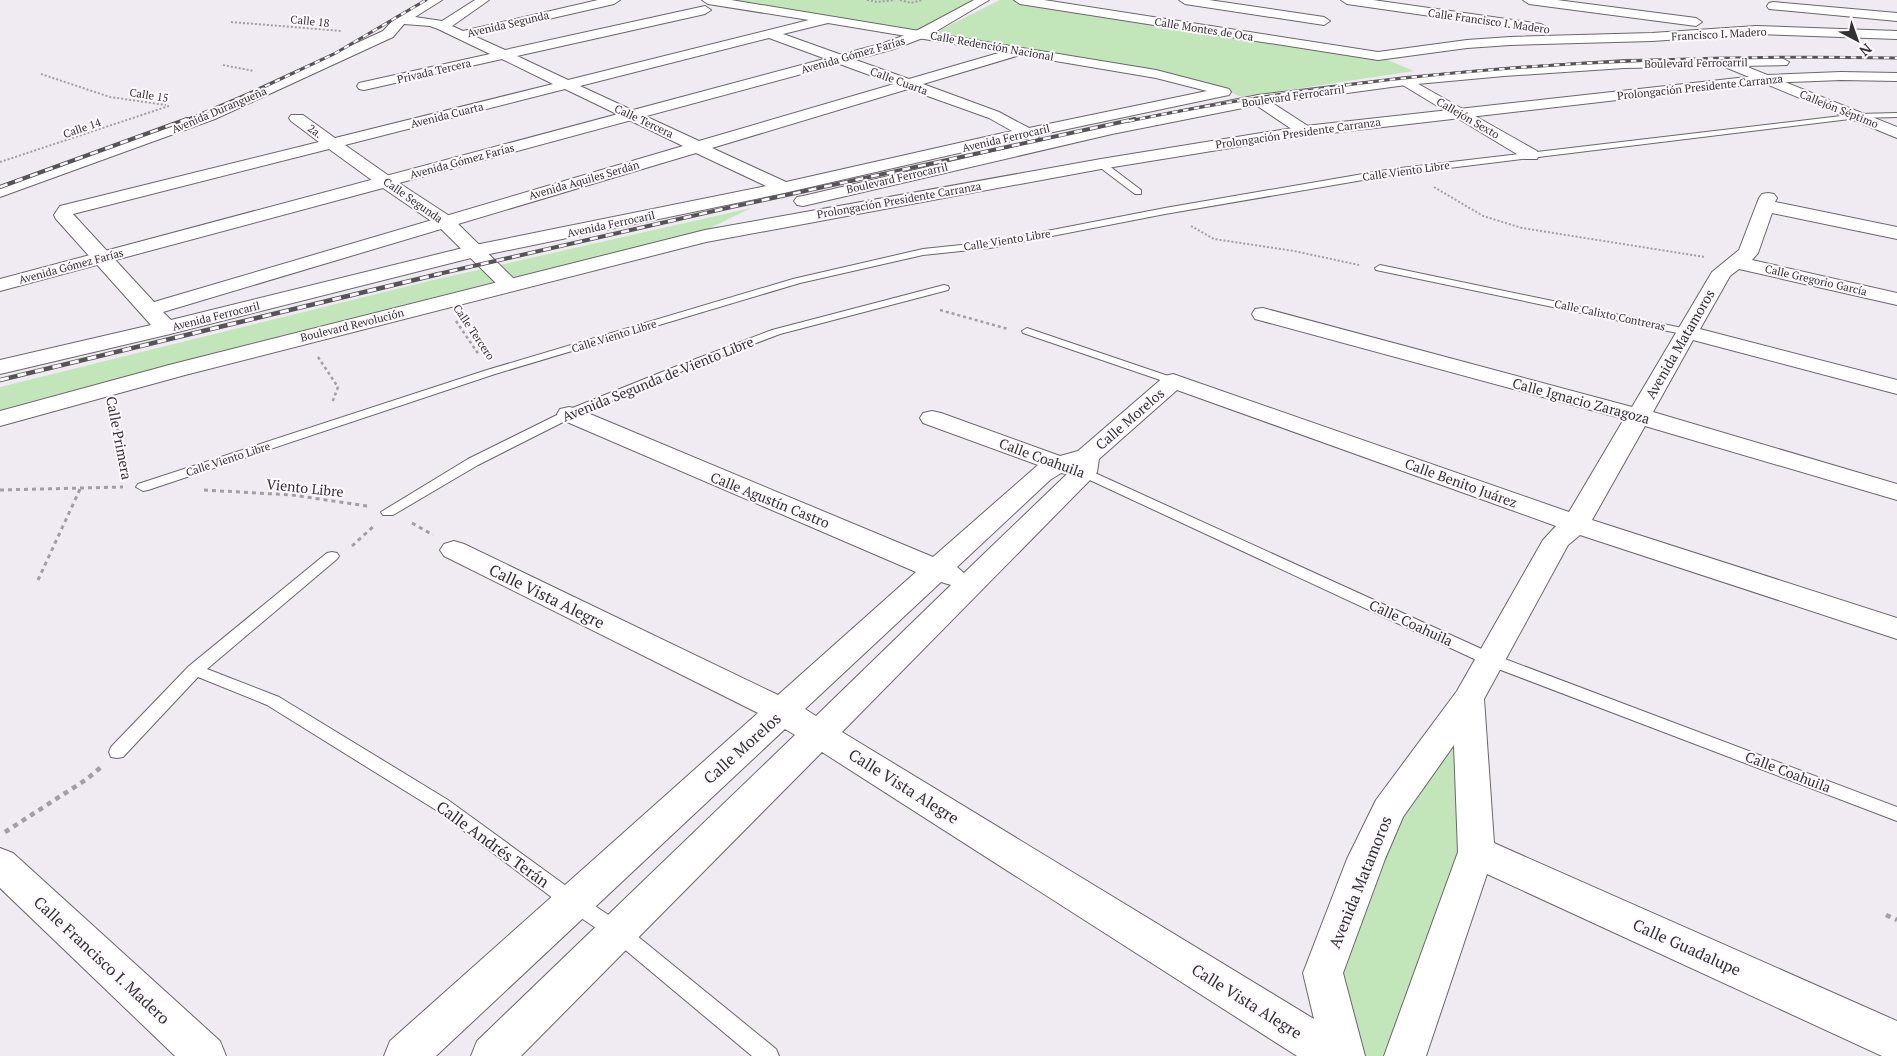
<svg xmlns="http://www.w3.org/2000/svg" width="1897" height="1056" font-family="'PT Serif',serif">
<rect width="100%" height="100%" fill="#f0ebf2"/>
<g fill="#c2e5ba">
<path d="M715,0H980L922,32Z"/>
<path d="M1000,0H1012L1383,58L1414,71L1241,97L1215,85L930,35Z"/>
<path d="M751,208L702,232L0,412V387L429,281Z"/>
<path d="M1457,737L1471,850L1397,1056H1351L1332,974L1393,812Z"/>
</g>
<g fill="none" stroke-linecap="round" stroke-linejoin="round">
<defs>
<g id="service">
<path d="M1897,113V117L1858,118L1392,175L1165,214L990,248L923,255L800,283L495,374L148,490L143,491L136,487L138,484L487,370L793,279L923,249L990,242L1165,208L1392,169L1858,114Z"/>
<path d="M1098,162H1104L1141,190V194H1135L1098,166Z"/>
<path d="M1380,265L1687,329L1692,332L1687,335L1376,270L1375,268Z"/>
<path d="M944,285L948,286L949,288L948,290L780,334L680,372L573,417L478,465L393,515H383L381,512L468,459L565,411L672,368L772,330Z"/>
<path d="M1027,328L1177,379L1179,381L1177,383H1169L1023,333L1022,331Z"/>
<path d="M1084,468L1497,656L1897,807V821L1485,664L1079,475L1078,472L1079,469Z"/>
<path d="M332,552L337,553L339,556L337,559L207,669L279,697L448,800L580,896L625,926L776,1049L779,1056H752L611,938L566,908L436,810L267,705L198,677L123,757L117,758L111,757L109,752L111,747L189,666L327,553Z"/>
</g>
<g id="minor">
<path d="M427,0H442L415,17L442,21L475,0H489L452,26L463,31L598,0H620L614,4L474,36L505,50L705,6L711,10L705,14L517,56L568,80L809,20L708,4L702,0H731L1156,70L1229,89L1231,92L1229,95L1224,96L1039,135L1038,139L1032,141L1024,138L784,193L475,257L166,335L0,374V360L151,325L56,219L54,215L60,206L319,142L291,121L289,118L291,115H303L335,138L553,84L502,59L364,90L359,89L357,86L359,83L490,54L438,29L430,26L404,24L393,37L215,119L0,197V186L205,113L383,31L396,17ZM828,23L1002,52L909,79L783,34ZM769,38L894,84L699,141L580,86ZM1020,55L1156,78L1207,91L1029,128L999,112L923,84ZM565,89L683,146L154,302L73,214L329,149L380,186L386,187L392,186L395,182L392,178L345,145ZM908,89L989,118L1012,131L786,182L712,148ZM696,153L766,186L475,245L171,320L163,312Z"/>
<path d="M1014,0H1044L1378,52L1467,40L1510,37L1652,33L1756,26L1897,31V39L1756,34L1652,41L1510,45L1467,48L1378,60L1020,4Z"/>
<path d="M1179,0H1209L1324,17L1330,21L1324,25L1185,4Z"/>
<path d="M1341,0H1373L1541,24L1548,28L1541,32L1347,4Z"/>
<path d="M1523,0H1557L1696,18L1702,22L1696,26L1529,4Z"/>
<path d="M1773,2L1897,13V21L1769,9L1767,6L1769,3Z"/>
<path d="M1725,58L1897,127V138L1720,65L1718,62Z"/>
<path d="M1406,77L1537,151L1539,155L1537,159H1525L1401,84L1399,81L1401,78Z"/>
<path d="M1258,95L1263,97L1311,128L1313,131L1311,134H1299L1253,103L1250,100L1253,97Z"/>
<path d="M1768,193L1774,194L1777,198L1775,202L1897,227V239L1772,213L1758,253L1752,260L1897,293V305L1739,269L1730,276L1700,329L1897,380V394L1693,340L1653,412L1897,484V500L1645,426L1592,520L1897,618V639L1580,535L1568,545L1484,699L1494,843L1897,1021V1056H1882L1487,874L1426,1056H1384L1458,852L1454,745L1403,817L1385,859L1343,973L1365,1056H1297L822,752L521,1056H471L477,1041L795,735L785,729L436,1056H384L390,1041L758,713L444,556L440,550L444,544L454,541L464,544L778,695L916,572L560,419L557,414L560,409L569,407L578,409L933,557L1038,465L923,423L920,418L923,413L932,411L941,413L1060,456L1078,451L1165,376L1173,374L1569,512L1624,419L1255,319L1252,314L1255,309L1263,308L1632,407L1712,272L1739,250L1759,198L1762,194ZM1177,390L1556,526L1543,540L1457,691L1376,800L1347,859L1303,973L1314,1019L842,732L1093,477L1097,472L1099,459ZM1061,473L1067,474L964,573L957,567L1050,480ZM941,582L951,585L816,716L805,709Z"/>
<path d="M0,848L13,853L220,1041L226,1056H175L0,888Z"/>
</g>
<path id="secondary" d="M974,0H989L928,36L894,49L399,183L451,217L516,281L519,285L516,289L509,291L502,289L437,225L383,188L0,291V279L884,43L918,30Z"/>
<g id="primary">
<path d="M1782,58L1789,62L1787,65L1624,68L1504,76L1406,85L1258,105L1112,134L803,206L797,205L794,201L797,197L803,196L1112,124L1258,95L1406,77L1504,68L1624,60Z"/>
<path d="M1841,72L1897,73V81L1841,80L1765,83L1305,136L1101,169L706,242L185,375L0,426V411L169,365L705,230L1101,159L1305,126L1765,75Z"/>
</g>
</defs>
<use href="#service" stroke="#6b666c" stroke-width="2"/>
<use href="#minor" stroke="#6b666c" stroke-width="2"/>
<use href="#secondary" stroke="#6b666c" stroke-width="2"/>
<use href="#primary" stroke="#6b666c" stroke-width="2"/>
<g stroke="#a29ea3" stroke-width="2" stroke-dasharray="2 2" stroke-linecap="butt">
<path d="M867,0L877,2L895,0"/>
<path d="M900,0L911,3L922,0"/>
<path d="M231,22L342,31"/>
<path d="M223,65L254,71"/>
<path d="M41,74L110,97L166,105"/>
<path d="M0,162L169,106"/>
<path d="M1434,187L1483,216L1522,228L1705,257"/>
<path d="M1191,226L1214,239L1294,251L1359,265"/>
</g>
<g stroke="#a29ea3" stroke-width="2.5" stroke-dasharray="3 3" stroke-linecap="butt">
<path d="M940,310L1008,329"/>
<path d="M456,321L479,355"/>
<path d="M318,357L338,387L332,403"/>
<path d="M114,411L126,473"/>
</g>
<g stroke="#a29ea3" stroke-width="3" stroke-dasharray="4 4" stroke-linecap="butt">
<path d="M0,490L123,487"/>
<path d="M204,490L292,495L367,506"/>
<path d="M412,523L433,535"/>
<path d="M352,546L375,525"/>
<path d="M38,580L81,487"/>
</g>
<g stroke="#a29ea3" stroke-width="4.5" stroke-dasharray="5 5" stroke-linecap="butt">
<path d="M5,832L87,779L101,767"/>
<path d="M1886,915L1897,920"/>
</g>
<use href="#service" fill="#fff" fill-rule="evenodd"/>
<use href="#minor" fill="#fff" fill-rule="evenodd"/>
<use href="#secondary" fill="#fff" fill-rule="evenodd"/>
<use href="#primary" fill="#fff" fill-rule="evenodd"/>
<defs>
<g id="rail-far2">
<path d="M184,121L253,92L334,54L426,0"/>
<path d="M1129,121C1383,69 1638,53 1897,58"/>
</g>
<g id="rail-far1">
<path d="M0,187L187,119"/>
<path d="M434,275L727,208L1135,119"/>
</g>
<path id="rail" d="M0,380L439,274"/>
</defs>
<use href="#rail-far2" stroke="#575457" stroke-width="3"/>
<use href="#rail-far1" stroke="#575457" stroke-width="4"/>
<use href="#rail" stroke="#575457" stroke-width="4.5"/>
<use href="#rail-far2" stroke="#fdf9fe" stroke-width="2" stroke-dasharray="5.5" stroke-linecap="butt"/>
<use href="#rail-far1" stroke="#fdf9fe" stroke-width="2.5" stroke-dasharray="8" stroke-linecap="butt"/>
<use href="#rail" stroke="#fdf9fe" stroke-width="3" stroke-dasharray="9" stroke-linecap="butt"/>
</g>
<g text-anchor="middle" stroke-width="4" stroke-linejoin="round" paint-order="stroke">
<g font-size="11" fill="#333133" stroke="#fdf9fe">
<text transform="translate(310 21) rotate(6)" y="4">Calle 18</text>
<text transform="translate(1489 21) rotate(8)" y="4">Calle Francisco I. Madero</text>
<text transform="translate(508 24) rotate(-13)" y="4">Avenida Segunda</text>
<text transform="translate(1204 29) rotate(9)" y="4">Calle Montes de Oca</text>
<text transform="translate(1719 34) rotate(-3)" y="4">Francisco I. Madero</text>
<text transform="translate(992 46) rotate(10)" y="4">Calle Redención Nacional</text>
<text transform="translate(853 55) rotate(-16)" y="4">Avenida Gómez Farías</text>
<text transform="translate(1696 63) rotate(-1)" y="4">Boulevard Ferrocarril</text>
<text transform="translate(434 71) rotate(-13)" y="4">Privada Tercera</text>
<text transform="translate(899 81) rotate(20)" y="4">Calle Cuarta</text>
<text transform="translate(1700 87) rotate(-6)" y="4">Prolongación Presidente Carranza</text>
<text transform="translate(149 95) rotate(9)" y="4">Calle 15</text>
<text transform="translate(1293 96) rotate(-8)" y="4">Boulevard Ferrocarril</text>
<text transform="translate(1839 109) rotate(22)" y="4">Callejón Séptimo</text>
<text transform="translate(219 110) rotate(-23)" y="4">Avenida Durangueña</text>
<text transform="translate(447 115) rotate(-14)" y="4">Avenida Cuarta</text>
<text transform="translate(1468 118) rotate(30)" y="4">Callejón Sexto</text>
<text transform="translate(644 121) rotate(25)" y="4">Calle Tercera</text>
<text transform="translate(82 128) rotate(-19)" y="4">Calle 14</text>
<text transform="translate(315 131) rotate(36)" y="4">2a.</text>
<text transform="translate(1298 133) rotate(-8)" y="4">Prolongación Presidente Carranza</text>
<text transform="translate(1006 138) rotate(-13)" y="4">Avenida Ferrocaril</text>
<text transform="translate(462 161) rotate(-15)" y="4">Avenida Gómez Farías</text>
<text transform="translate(1406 171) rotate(-8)" y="4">Calle Viento Libre</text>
<text transform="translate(897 178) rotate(-13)" y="4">Boulevard Ferrocarril</text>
<text transform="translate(584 180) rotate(-16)" y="4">Avenida Aquiles Serdán</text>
<text transform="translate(413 200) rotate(35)" y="4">Calle Segunda</text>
<text transform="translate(899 200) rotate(-10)" y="4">Prolongación Presidente Carranza</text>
<text transform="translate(611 224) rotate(-12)" y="4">Avenida Ferrocaril</text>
<text transform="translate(1007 240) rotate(-9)" y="4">Calle Viento Libre</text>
<text transform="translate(71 266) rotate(-15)" y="4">Avenida Gómez Farías</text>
<text transform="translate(1816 280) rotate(13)" y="4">Calle Gregorio García</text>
<text transform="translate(1610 315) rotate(12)" y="4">Calle Calixto Contreras</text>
<text transform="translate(216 316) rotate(-14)" y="4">Avenida Ferrocaril</text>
<text transform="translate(352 325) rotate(-14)" y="4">Boulevard Revolución</text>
<text transform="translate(474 332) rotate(56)" y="4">Calle Tercero</text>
<text transform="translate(614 336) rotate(-17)" y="4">Calle Viento Libre</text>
<text transform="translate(228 459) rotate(-18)" y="4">Calle Viento Libre</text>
</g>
<g font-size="14" fill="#333133" stroke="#fdf9fe">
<text transform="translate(1680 344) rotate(-60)" y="5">Avenida Matamoros</text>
<text transform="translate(658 379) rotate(-22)" y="5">Avenida Segunda de Viento Libre</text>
<text transform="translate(1581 401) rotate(15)" y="5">Calle Ignacio Zaragoza</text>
<text transform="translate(1130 419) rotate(-41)" y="5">Calle Morelos</text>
<text transform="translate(119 438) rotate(79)" y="5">Calle Primera</text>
<text transform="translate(1042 458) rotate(20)" y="5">Calle Coahuila</text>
<text transform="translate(1461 483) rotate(20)" y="5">Calle Benito Juárez</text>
<text transform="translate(305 488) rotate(6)" y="5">Viento Libre</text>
<text transform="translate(770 500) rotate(22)" y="5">Calle Agustín Castro</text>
<text transform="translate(1411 623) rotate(25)" y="5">Calle Coahuila</text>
<text transform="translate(1788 772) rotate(21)" y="5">Calle Coahuila</text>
</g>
<g font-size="16" fill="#333133" stroke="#fdf9fe">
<text transform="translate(547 596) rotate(26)" y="6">Calle Vista Alegre</text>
<text transform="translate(742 748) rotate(-42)" y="6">Calle Morelos</text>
<text transform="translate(904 786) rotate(32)" y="6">Calle Vista Alegre</text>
<text transform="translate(493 844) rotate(36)" y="6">Calle Andrés Terán</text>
<text transform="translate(1360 882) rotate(-68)" y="6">Avenida Matamoros</text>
<text transform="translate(1687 947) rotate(24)" y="6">Calle Guadalupe</text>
<text transform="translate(102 960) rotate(43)" y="6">Calle Francisco I. Madero</text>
<text transform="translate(1247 1001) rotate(32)" y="6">Calle Vista Alegre</text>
</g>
</g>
<g transform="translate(1857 40) rotate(139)" stroke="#fdf9fe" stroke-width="4" paint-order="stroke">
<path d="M0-4L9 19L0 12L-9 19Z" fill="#333133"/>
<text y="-8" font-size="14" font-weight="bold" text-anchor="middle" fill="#333133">N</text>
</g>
</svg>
